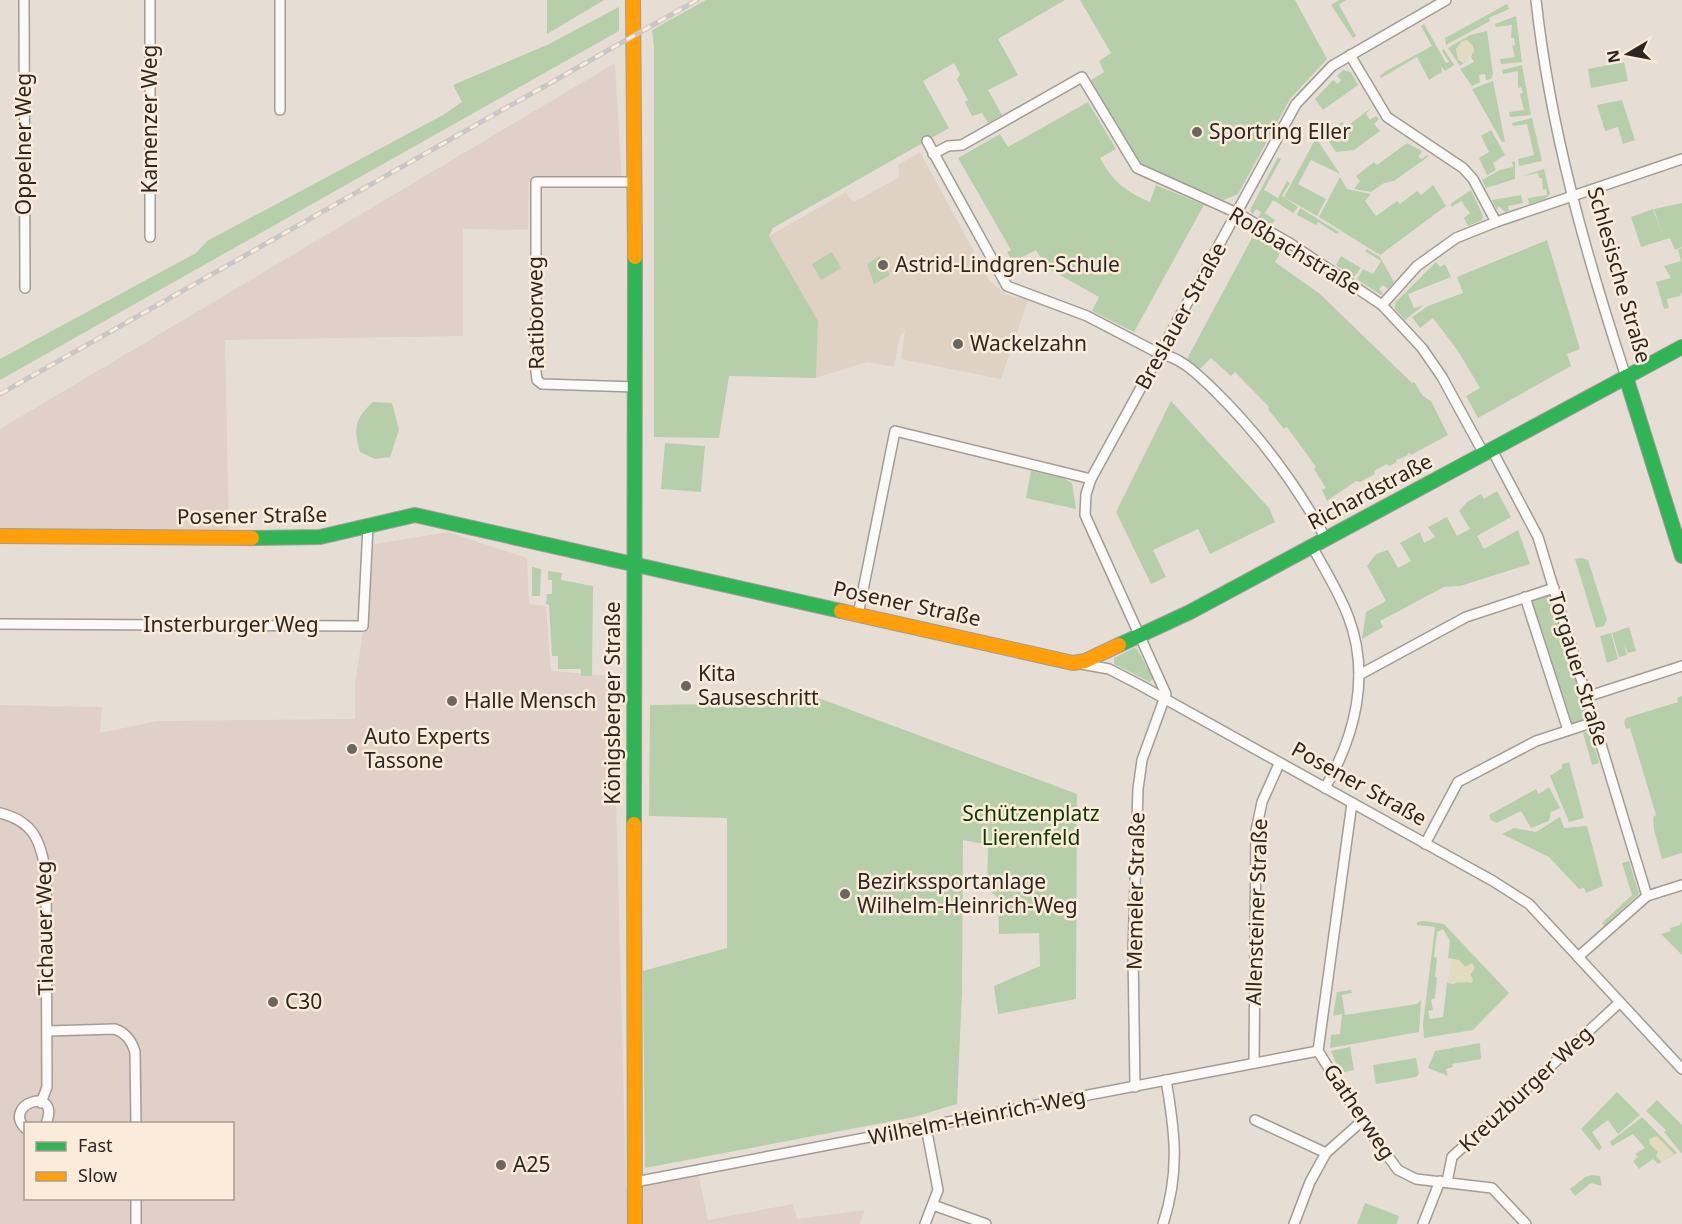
<svg xmlns="http://www.w3.org/2000/svg" width="1682" height="1224" font-family="'Noto Sans',sans-serif">
<rect width="100%" height="100%" fill="#e6ded5"/>
<g fill="#e0d0c7" fill-rule="evenodd">
<path d="M615,63L622,184L529,182L528,230L463,229V336L225,340L229,531L0,529V429Z"/>
<path d="M448,532L527,558L529,604L546,606L551,671L613,676L626,1187L698,1173L708,1220L793,1204L797,1219L865,1210L860,1224H0V705L102,707L100,733L157,721L355,719V684L364,625L369,545ZM26,1124H232V1198H26Z"/>
</g>
<path fill="#dfd1c4" d="M920,152L990,281L1007,295L1028,300L1001,379L901,359L905,330L900,336L894,367L867,362L816,378L818,321L769,236L846,192L851,200L856,201L894,180L899,177L898,165Z"/>
<g fill="#b7ceaa" fill-rule="evenodd">
<path d="M547,0H604L547,34Z"/>
<path d="M706,0H1065L998,39L1018,75L988,90L1002,115L988,123L982,113L972,116L965,102L968,100L957,80L960,74L954,63L923,81L949,128L773,228L769,236L818,321L816,378L729,376L719,438L654,437V46L652,30Z"/>
<path d="M1080,0H1295L1327,59L1290,99L1238,194L1224,200L1140,165L1091,80L1104,72L1099,61L1111,53Z"/>
<path d="M1339,0H1346L1339,5L1356,36L1353,38L1331,5Z"/>
<path d="M1507,4L1509,9L1489,18L1490,21L1446,45L1445,38Z"/>
<path d="M619,7V31L0,380V359L196,253L207,241L443,115L462,102L453,85L547,45Z"/>
<path d="M1516,16L1522,62L1501,64L1500,59L1515,57L1512,46L1515,45L1514,38H1511L1512,25L1496,27L1495,24Z"/>
<path d="M1424,24L1446,63L1449,62L1442,51L1444,49L1454,65L1445,71L1441,66L1442,72L1429,80L1417,57L1381,78L1380,76L1386,71L1432,46L1421,26Z"/>
<path d="M1487,31L1493,74L1491,79L1486,80L1485,74L1479,75L1480,82L1472,86L1460,69L1474,62L1471,57L1474,49L1467,40L1456,49L1459,61H1466L1460,66L1448,48L1470,35Z"/>
<path d="M1624,62L1628,81L1591,88L1588,69Z"/>
<path d="M1522,65L1531,115L1510,117L1509,112L1524,110L1520,94L1523,93L1521,87L1518,88V71L1503,74L1502,70Z"/>
<path d="M1343,70L1351,72L1358,85L1323,110L1315,99L1333,80L1338,84L1341,80L1337,76Z"/>
<path d="M1493,81L1505,142H1502L1472,89Z"/>
<path d="M1622,100L1635,140L1623,144L1618,127L1605,131L1597,105Z"/>
<path d="M1088,102L1116,149L1100,158C1113,182 1125,191 1150,202L1156,185L1204,205L1134,332L1092,311L1099,297L1049,269L1050,266L1047,262L1044,263L1036,250L1013,262L1007,252L1011,250L958,158L1000,134L1008,147Z"/>
<path d="M1371,108L1366,114L1370,120L1376,116L1379,119L1374,124L1380,131L1354,150L1336,152L1325,136L1342,122L1346,127Z"/>
<path d="M1532,118L1542,161L1519,166L1518,159L1534,155L1527,124L1513,126L1512,123Z"/>
<path d="M1491,130L1505,155L1493,163L1496,170L1487,175L1479,158L1489,152L1481,136Z"/>
<path d="M1316,138L1340,174L1311,160L1298,184L1326,199L1317,216L1284,197Z"/>
<path d="M1407,143L1422,151L1418,157L1422,159L1427,155L1429,156L1394,181L1384,183L1371,192L1354,189L1360,181L1356,176L1374,162L1377,165Z"/>
<path d="M1278,157L1281,159L1264,190L1278,198L1287,181L1290,183L1282,196L1298,207L1293,213L1273,200L1265,213L1275,220L1271,225L1258,218L1261,212L1256,209L1253,214L1250,210Z"/>
<path d="M1515,161V179L1486,188L1482,180L1500,170L1513,167L1512,162Z"/>
<path d="M1544,169L1550,194L1545,199L1529,204L1528,198L1547,195L1546,189L1543,190L1542,178H1539L1538,173L1522,176Z"/>
<path d="M1340,177L1347,189L1371,194L1365,201L1376,216L1397,201L1400,204L1417,191L1421,195L1433,185L1446,206L1380,255L1319,217Z"/>
<path d="M1471,190L1483,216L1482,220L1468,226L1464,218L1470,213L1461,201L1452,207L1450,204Z"/>
<path d="M1521,195L1523,203L1508,206L1509,211L1505,212L1499,206L1497,210L1492,200Z"/>
<path d="M1682,203V247L1675,250L1670,238L1641,247L1631,217L1653,209L1662,234L1654,209Z"/>
<path d="M1300,208L1339,232L1337,234L1318,222L1316,225L1297,215Z"/>
<path d="M1260,233L1283,247L1275,262L1320,294L1412,383L1414,382L1423,396L1431,401L1448,435L1411,455L1409,452L1407,456L1396,460L1397,462L1389,466L1387,464L1374,471L1375,474L1360,482L1356,481L1327,501L1322,490L1326,488L1314,469L1316,467L1287,427L1284,429L1268,409L1269,407L1235,372L1231,376L1211,358L1200,369L1187,359L1252,238L1257,240Z"/>
<path d="M1547,240L1580,349L1567,354L1571,366L1478,418L1466,396L1480,388L1458,351L1433,318L1420,328L1412,317L1428,306L1463,293L1457,277Z"/>
<path d="M1682,248V292L1680,296L1667,299L1669,308L1664,309L1656,282L1671,278L1664,266L1681,261L1678,250Z"/>
<path d="M1367,249L1380,257L1394,282L1388,289L1383,285L1379,289L1383,293L1381,295L1357,279L1363,269L1373,274L1381,261L1365,251Z"/>
<path d="M832,252L841,268L821,280L812,264Z"/>
<path d="M880,256L890,275L874,284L867,264Z"/>
<path d="M1341,256L1361,268L1354,277L1336,265Z"/>
<path d="M1436,262L1440,267L1445,264L1451,277L1408,294L1414,308L1424,305L1405,320L1395,309V303Z"/>
<path d="M1171,401L1269,508L1275,522L1210,554L1198,529L1153,550L1166,577L1151,584L1116,512Z"/>
<path d="M373,402L392,403L399,430L390,457L375,459L360,452C353,427 355,419 373,402Z"/>
<path d="M665,443L705,446L701,492L661,489Z"/>
<path d="M1031,471L1063,478L1072,483L1076,509L1026,498Z"/>
<path d="M1497,491L1511,517L1477,536L1484,549L1518,530L1530,564L1460,586L1444,587L1380,621L1383,627L1362,639L1366,612L1386,601L1367,566L1376,554L1388,550L1398,568L1411,561L1400,543L1420,532L1424,543L1435,537L1428,527L1447,517L1457,536L1470,529L1459,511L1467,502L1481,494L1484,499Z"/>
<path d="M1582,558L1588,560L1607,620L1604,626L1596,628L1575,559Z"/>
<path d="M532,567L541,569L540,596H532Z"/>
<path d="M548,571L562,573L561,580L593,586L592,676H581V669H558V656H552L549,605L546,604L547,594H552V580H548Z"/>
<path d="M1549,593L1551,594L1588,713L1585,720L1569,724L1531,602Z"/>
<path d="M1629,627L1636,651L1628,653L1624,643L1627,655L1619,657L1612,633Z"/>
<path d="M1611,633L1618,659L1607,663L1600,636Z"/>
<path d="M1134,648L1137,649L1153,678L1150,682L1114,664V658Z"/>
<path d="M1682,696V853L1662,859L1654,830L1653,817L1656,815L1630,728L1626,729L1624,722L1626,718L1678,702L1677,698Z"/>
<path d="M721,699H821L1077,794L1076,999L998,1014L994,986L1040,966L1039,933L999,934L998,898L987,888L988,845L963,840L962,992L957,1104L914,1117L645,1168L643,971L727,948V818L649,816L650,705L721,704Z"/>
<path d="M1590,731L1599,763L1592,765L1583,733Z"/>
<path d="M1569,762L1584,818L1569,822L1550,776L1562,768V764Z"/>
<path d="M1549,787L1560,808L1551,812L1549,821L1531,828L1521,811L1497,823L1491,820L1489,815L1536,789L1539,794Z"/>
<path d="M1560,817L1564,828L1587,826L1603,886L1586,893L1584,888L1579,889L1549,857L1502,834L1514,828L1536,832Z"/>
<path d="M1629,861L1639,894L1604,926L1602,923L1632,895L1622,863Z"/>
<path d="M1424,921L1444,924L1509,993L1473,1030L1424,1038L1423,1024L1435,927L1417,925V922ZM1443,929L1450,941L1448,958L1458,960L1462,965L1474,970L1470,974L1473,980L1471,983L1460,980L1454,984L1447,983L1443,1017L1430,1019L1428,1011L1433,1010L1431,1000L1435,998L1437,977H1435L1437,958L1434,957L1437,932Z"/>
<path d="M1682,921V955L1661,934L1671,931L1670,928L1680,925Z"/>
<path d="M1351,990L1352,993L1342,995L1345,1015L1417,1004L1421,1000L1419,1032L1330,1048L1331,1035L1340,1034L1342,1014L1333,1016L1337,992Z"/>
<path d="M1480,1043L1481,1059L1452,1064L1453,1067L1446,1069L1448,1076L1428,1068L1435,1051Z"/>
<path d="M1350,1047L1354,1070L1340,1073L1331,1051Z"/>
<path d="M1416,1058L1419,1074L1416,1077L1376,1084L1373,1065Z"/>
<path d="M1617,1092L1640,1115L1618,1134L1608,1120L1592,1132L1602,1147L1599,1151L1581,1129Z"/>
<path d="M1657,1100L1682,1125V1154L1664,1132L1666,1130L1646,1111Z"/>
<path d="M1642,1117L1677,1153L1658,1164L1653,1159L1639,1169L1633,1161L1638,1157L1635,1154L1645,1148L1633,1134L1612,1146L1610,1142Z"/>
<path d="M1592,1175L1600,1176L1602,1186L1591,1183L1575,1196L1570,1189L1585,1177Z"/>
<path d="M1365,1203L1399,1216L1397,1224H1357Z"/>
</g>
<g fill="#e3dac2">
<path d="M1467,40L1473,46L1474,52L1463,63L1458,59L1456,49L1462,41Z"/>
<path d="M1451,959L1459,960L1465,967L1472,963L1475,968L1470,974L1473,982L1447,983Z"/>
<path d="M1657,1136L1674,1154L1662,1162L1656,1156L1658,1152L1650,1144L1649,1139Z"/>
</g>
<g fill="none" stroke-linecap="round" stroke-linejoin="round">
<defs>
<g id="street">
<path d="M24,0L25,288"/>
<path d="M150,0V237"/>
<path d="M280,0V110"/>
<path d="M1536,0C1550,129 1586,255 1626,377"/>
<path d="M1350,55L1387,117L1463,168L1473,179L1496,222"/>
<path d="M927,141L1007,286L1087,316L1160,354C1181,357 1198,375 1213,389C1259,434 1295,482 1326,539"/>
<path d="M933,154L948,146L962,145L1082,77L1137,168L1237,213L1291,244L1382,305L1422,348L1442,377L1484,454"/>
<path d="M635,182H536V372L537,380L542,384L636,387"/>
<path d="M1382,305L1417,266L1456,238L1496,222L1682,159"/>
<path d="M1492,450L1538,537L1647,896"/>
<path d="M1312,546C1324,569 1339,592 1348,616C1371,675 1355,736 1325,788"/>
<path d="M1525,597L1568,730"/>
<path d="M858,615L895,431L1091,479"/>
<path d="M0,624L363,626L368,526"/>
<path d="M1081,664L1109,669L1140,685L1493,881L1529,904L1682,1069"/>
<path d="M1359,675L1466,617L1554,588"/>
<path d="M1586,697L1682,666"/>
<path d="M1352,803L1318,1051L1362,1121L1398,1170L1416,1179L1492,1188L1526,1224"/>
<path d="M0,813C34,821 41,842 46,874L47,1087L41,1103"/>
<path d="M1425,844L1458,782L1536,741L1594,722"/>
<path d="M1578,957L1647,896L1682,885"/>
<path d="M47,1031L115,1029C126,1033 132,1041 135,1052L136,1124"/>
<path d="M1254,1063L1256,831L1262,802L1279,764"/>
<path d="M1135,1087L1133,951L1138,789L1142,760L1166,694L1085,515L1086,494L1091,479L1296,104L1332,66L1446,0"/>
<path d="M1255,1120L1326,1153"/>
<path d="M26,1129C0,1104 62,1084 46,1124"/>
<path d="M635,1182L1318,1051"/>
<path d="M1447,1182L1452,1157L1618,1004"/>
<path d="M136,1198V1224"/>
<path d="M933,1205L986,1224"/>
<path d="M925,1224L938,1190L926,1127"/>
<path d="M1163,1224C1180,1172 1175,1132 1166,1080"/>
<path d="M1294,1224L1310,1182L1326,1153L1362,1121"/>
<path d="M1423,1224L1440,1181"/>
</g>
<g id="fast">
<path d="M1626,377L1682,556"/>
<path d="M252,538L320,537L415,515L841,611"/>
<path d="M1119,645L1190,612L1682,347"/>
<path d="M634,824L635,257"/>
</g>
<g id="slow">
<path d="M633,0L635,257"/>
<path d="M0,536L252,538"/>
<path d="M841,611L1073,663L1085,661L1119,645"/>
<path d="M634,824L635,1224"/>
</g>
</defs>
<use href="#street" stroke="#a29c95" stroke-width="12"/>
<use href="#fast" stroke="#a29c95" stroke-width="16"/>
<use href="#slow" stroke="#a29c95" stroke-width="16"/>
<use href="#street" stroke="#fbfaf9" stroke-width="9"/>
<use href="#fast" stroke="#30b455" stroke-width="14"/>
<use href="#slow" stroke="#ff9f0a" stroke-width="14"/>
<defs>
<path id="rail" d="M0,394L697,0"/>
</defs>
<use href="#rail" stroke="#c9c7c5" stroke-width="5"/>
<use href="#rail" stroke="#fbebda" stroke-width="3" stroke-dasharray="9" stroke-linecap="butt"/>
</g>
<g fill="#6d665f" stroke="#fbebda" stroke-width="2">
<circle cx="1197" cy="132" r="6"/>
<circle cx="883" cy="265" r="6"/>
<circle cx="958" cy="344" r="6"/>
<circle cx="686" cy="686" r="6"/>
<circle cx="452" cy="701" r="6"/>
<circle cx="352" cy="749" r="6"/>
<circle cx="845" cy="894" r="6"/>
<circle cx="273" cy="1002" r="6"/>
<circle cx="501" cy="1165" r="6"/>
</g>
<g text-anchor="middle" stroke-width="5" stroke-linejoin="round" paint-order="stroke">
<g font-size="21" fill="#2c2620" stroke="#fbebda">
<text transform="translate(150 119) rotate(-90)" y="7">Kamenzer Weg</text>
<text transform="translate(24 144) rotate(-90)" y="7">Oppelner Weg</text>
<text transform="translate(1295 251) rotate(31)" y="7">Roßbachstraße</text>
<text transform="translate(1619 275) rotate(74)" y="7">Schlesische Straße</text>
<text transform="translate(536 313) rotate(-91)" y="7">Ratiborweg</text>
<text transform="translate(1181 316) rotate(-61)" y="7">Breslauer Straße</text>
<text transform="translate(1370 492) rotate(-28)" y="7">Richardstraße</text>
<text transform="translate(252 516) rotate(-1)" y="7">Posener Straße</text>
<text transform="translate(907 604) rotate(12)" y="7">Posener Straße</text>
<text x="231" y="632">Insterburger Weg</text>
<text transform="translate(1578 669) rotate(73)" y="7">Torgauer Straße</text>
<text transform="translate(613 703) rotate(-90)" y="7">Königsberger Straße</text>
<text transform="translate(1359 784) rotate(29)" y="7">Posener Straße</text>
<text transform="translate(1136 891) rotate(-89)" y="7">Memeler Straße</text>
<text transform="translate(1257 912) rotate(-88)" y="7">Allensteiner Straße</text>
<text transform="translate(45 928) rotate(-91)" y="7">Tichauer Weg</text>
<text transform="translate(1526 1089) rotate(-43)" y="7">Kreuzburger Weg</text>
<text transform="translate(1359 1112) rotate(56)" y="7">Gatherweg</text>
<text transform="translate(977 1117) rotate(-11)" y="7">Wilhelm-Heinrich-Weg</text>
</g>
<g font-size="21" fill="#2c2620" stroke="#fbebda" text-anchor="start">
<text x="1209" y="139">Sportring Eller</text>
<text x="895" y="272">Astrid-Lindgren-Schule</text>
<text x="970" y="351">Wackelzahn</text>
<text x="698" y="681">Kita<tspan x="698" dy="24">Sauseschritt</tspan></text>
<text x="464" y="708">Halle Mensch</text>
<text x="364" y="744">Auto Experts<tspan x="364" dy="24">Tassone</tspan></text>
<text x="857" y="889">Bezirkssportanlage<tspan x="857" dy="24">Wilhelm-Heinrich-Weg</tspan></text>
<text x="285" y="1009">C30</text>
<text x="513" y="1172">A25</text>
</g>
<g font-size="21" fill="#0c3700" stroke="#fbebda">
<text x="1031" y="821">Schützenplatz<tspan x="1031" dy="24">Lierenfeld</tspan></text>
</g>
</g>
<rect x="24" y="1122" width="210" height="78" fill="#fbebda" stroke="#a89c90" stroke-width="1.5"/>
<rect x="36" y="1142" width="30" height="9" fill="#30b455" stroke="#a89c90" stroke-width="1.5"/>
<text x="78" y="1152" font-size="18" fill="#2c2620">Fast</text>
<rect x="36" y="1172" width="30" height="9" fill="#ff9f0a" stroke="#a89c90" stroke-width="1.5"/>
<text x="78" y="1182" font-size="18" fill="#2c2620">Slow</text>
<g transform="translate(1628 54) rotate(260)" stroke="#fbebda" stroke-width="4.5" paint-order="stroke">
<path d="M0-4.5L10 22L0 15L-10 22Z" fill="#2c2620"/>
<text y="-9" font-size="16" font-weight="bold" text-anchor="middle" fill="#2c2620">N</text>
</g>
</svg>
